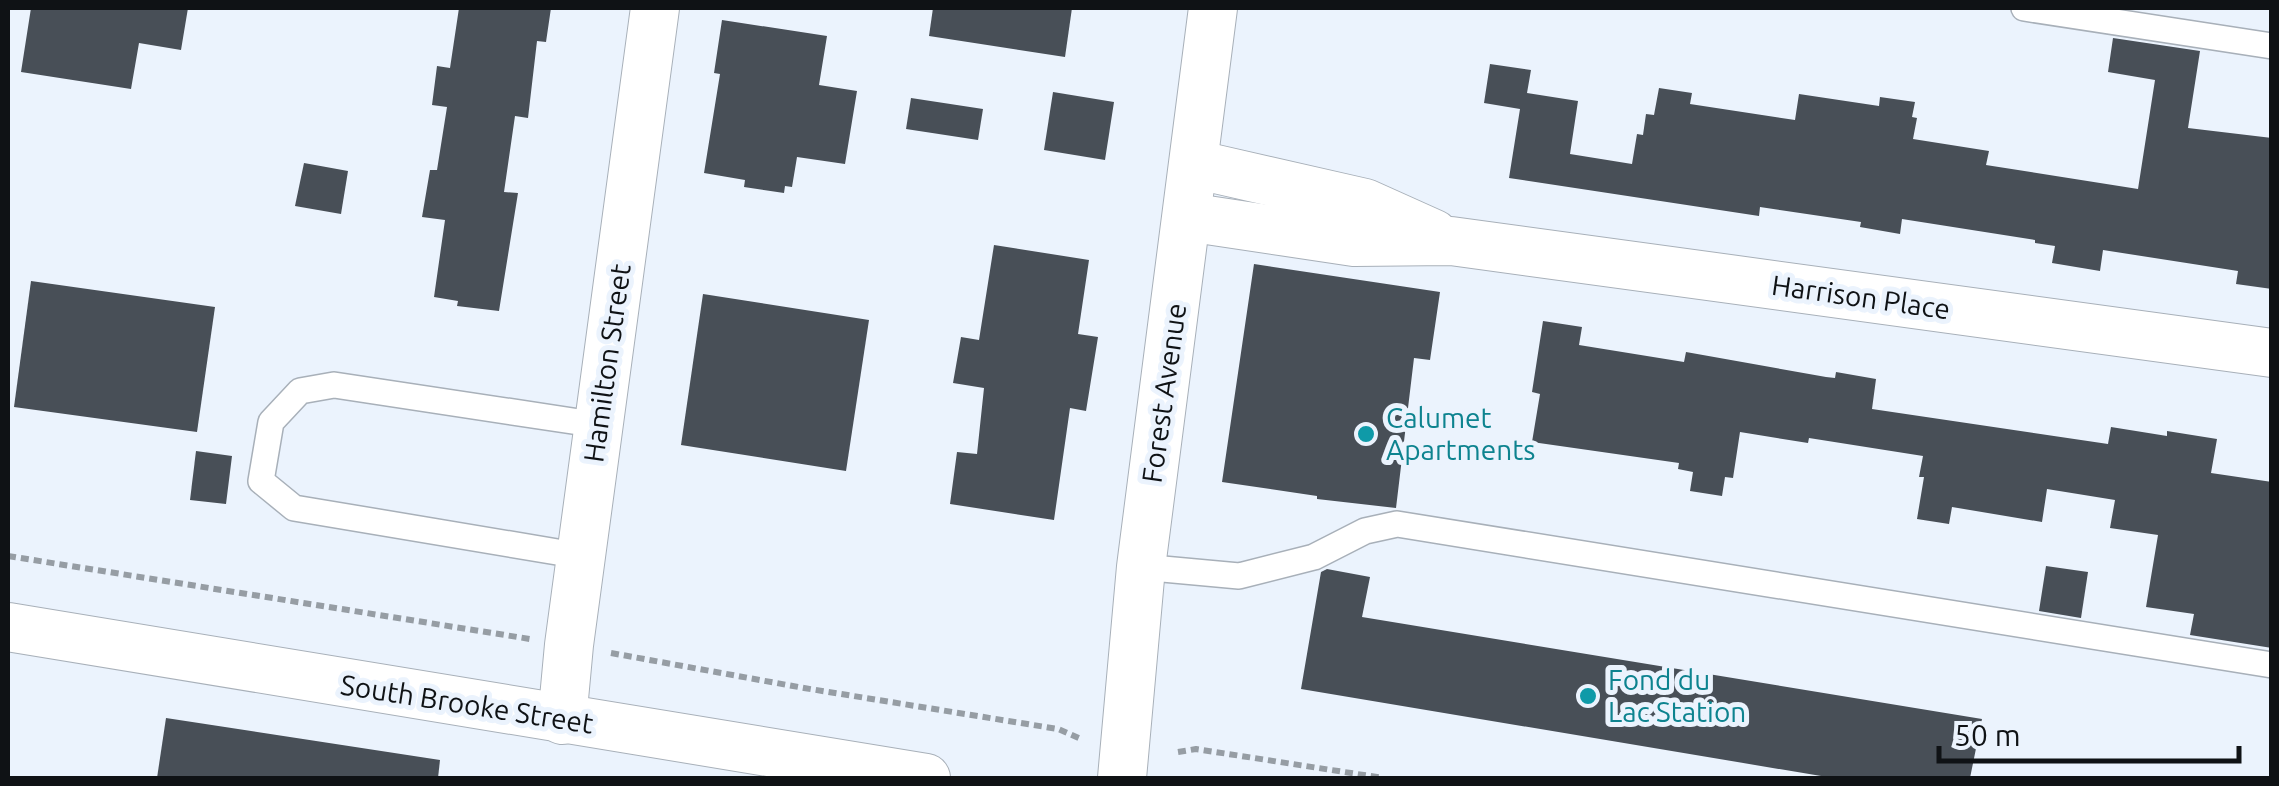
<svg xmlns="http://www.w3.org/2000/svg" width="2279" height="786" font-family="Ubuntu,sans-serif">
<rect width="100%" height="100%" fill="#ebf3fd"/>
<g fill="#484f57">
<path d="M31,8H188L181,50L139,43L131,89L21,72Z"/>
<path d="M459,8H551L546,42L537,41L528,118L515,116L504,192L518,193L499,311L457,306L458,301L434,297L445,220L422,217L430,170H437L447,107L432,105L437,66L450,68Z"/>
<path d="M933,8H1072L1065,57L929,36Z"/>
<path d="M722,20L827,36L819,85L857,91L845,164L797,157L792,187L785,186L784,193L744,187L745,180L704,173L720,74L714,73Z"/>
<path d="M2113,38L2200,51L2188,128L2272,138V289L2236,284L2238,271L2103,250L2100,271L2052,263L2055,246L2035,243V240L1902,219L1900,234L1860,227L1861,222L1760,207L1759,216L1509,178L1520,109L1484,103L1490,64L1531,70L1527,93L1578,101L1570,154L1632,164L1637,134L1643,135L1646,114L1654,115L1659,88L1692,93L1690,104L1795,120L1799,94L1879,106L1880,97L1915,102L1912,117L1917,118L1913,139L1989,151L1986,165L2138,189L2155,80L2108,72Z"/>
<path d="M1053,92L1114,102L1105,160L1044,150Z"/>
<path d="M911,98L983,109L978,140L906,129Z"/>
<path d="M304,163L348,171L341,214L295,206Z"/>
<path d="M994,245L1089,260L1078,334L1098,337L1086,411L1070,408L1054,520L950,504L957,452L977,454L984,388L953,383L961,337L979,340Z"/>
<path d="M1254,264L1440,292L1430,360L1414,358L1396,508L1317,499V496L1222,482Z"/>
<path d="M31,281L215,307L197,432L14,407Z"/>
<path d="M703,294L869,320L846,471L681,445Z"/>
<path d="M1543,321L1582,327L1579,345L1684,362L1686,352L1826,377L1835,378L1836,372L1876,379L1872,409L2108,444L2111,427L2167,436V431L2217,439L2211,473L2272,482V648L2190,635L2194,614L2146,607L2158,535L2110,528L2115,500L2047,489L2042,522L1952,507L1949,524L1917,519L1924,477H1919L1923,456L1809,438L1808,443L1740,432L1733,478L1725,477L1722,496L1690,491L1693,472L1678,469L1679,463L1532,442L1540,394L1532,392Z"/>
<path d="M196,451L232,456L226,504L190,500Z"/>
<path d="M2046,566L2088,572L2081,618L2039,611Z"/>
<path d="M1327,569L1370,577L1362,617L1982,719L1970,778H1833L1301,689L1321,572Z"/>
<path d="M166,718L440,760L438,778H157Z"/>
</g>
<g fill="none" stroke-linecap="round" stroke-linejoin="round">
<defs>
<g id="lane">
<path d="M2024,8L2272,46"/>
<path d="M581,556L294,508L261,481L271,422L300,391L334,385L599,425"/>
<path d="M1141,567L1239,576L1314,557L1365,531L1397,524L2272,665"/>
</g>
<g id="street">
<path d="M1194,164L1365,203L1434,234"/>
<path d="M1187,217L1354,242L1451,241L2272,353"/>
<path d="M8,627L926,778"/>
<path d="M562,720L569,645L655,8"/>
<path d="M1122,778L1141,567L1213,8"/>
</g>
</defs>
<use href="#lane" stroke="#a8b0b9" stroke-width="28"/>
<use href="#street" stroke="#a8b0b9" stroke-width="50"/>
<g stroke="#969da4" stroke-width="6" stroke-dasharray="8 5" stroke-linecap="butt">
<path d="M8,556L530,639"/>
<path d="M611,653L804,688L1058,729L1081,739"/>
<path d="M1178,752L1196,749L1383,778"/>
</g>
<use href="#lane" stroke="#fff" stroke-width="25"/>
<use href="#street" stroke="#fff" stroke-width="48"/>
</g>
<g fill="#0f9aa8" stroke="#ebf3fd" stroke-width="4">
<circle cx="1366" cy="434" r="10"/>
<circle cx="1588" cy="696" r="10"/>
</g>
<g text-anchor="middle" stroke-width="10" stroke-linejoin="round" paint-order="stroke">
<g font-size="28" fill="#0f1215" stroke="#ebf3fd">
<text transform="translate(1861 297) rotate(8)" y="10">Harrison Place</text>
<text transform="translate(607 363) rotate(-82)" y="10">Hamilton Street</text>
<text transform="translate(1164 393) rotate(-82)" y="10">Forest Avenue</text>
<text transform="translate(467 704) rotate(9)" y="10">South Brooke Street</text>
</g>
<g font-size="28" fill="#0d838f" stroke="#ebf3fd" text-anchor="start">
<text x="1386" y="428">Calumet<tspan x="1386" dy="32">Apartments</tspan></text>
<text x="1608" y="690">Fond du<tspan x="1608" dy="32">Lac Station</tspan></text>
</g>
</g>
<rect width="2279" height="786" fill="none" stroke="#0f1215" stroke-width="20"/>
<path d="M1939 746v15h300v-15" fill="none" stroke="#0f1215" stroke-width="5"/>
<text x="1954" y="746" font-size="30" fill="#0f1215" stroke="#ebf3fd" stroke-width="8" paint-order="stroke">50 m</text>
</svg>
